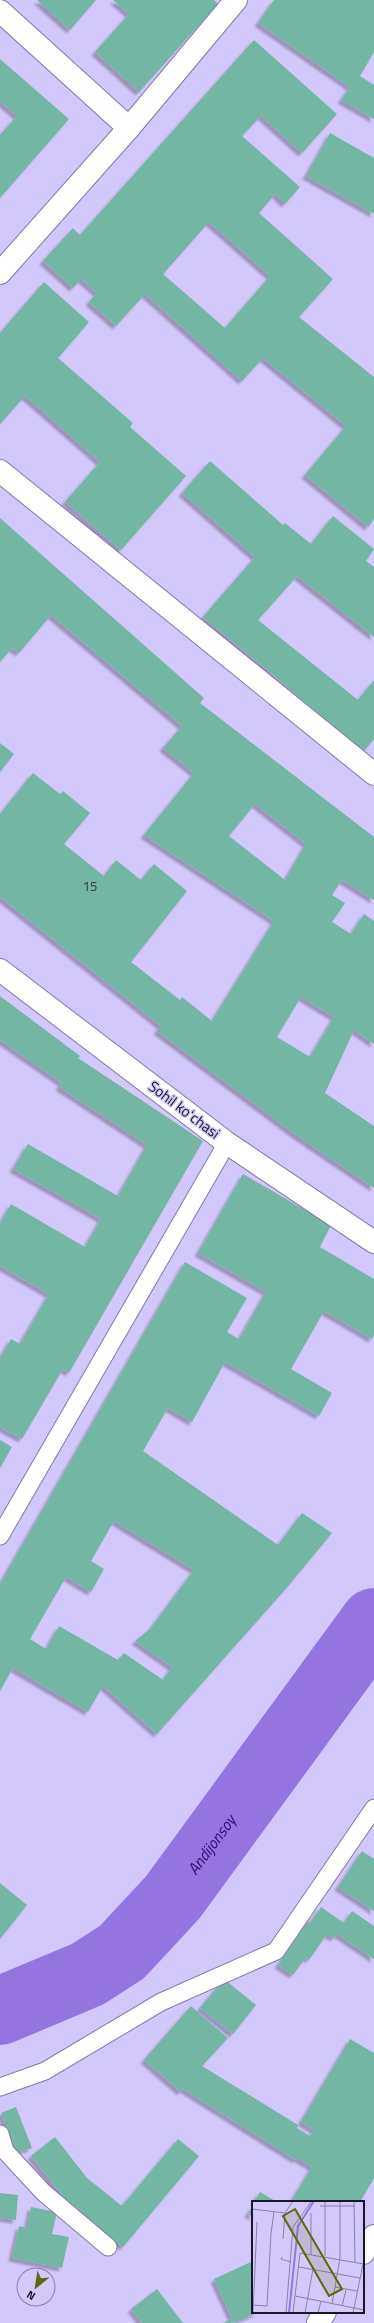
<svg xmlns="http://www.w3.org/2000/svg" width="374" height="2323" font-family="'Titillium Web',sans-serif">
<defs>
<filter id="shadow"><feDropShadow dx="-3.5" dy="3.5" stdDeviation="1" flood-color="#0004"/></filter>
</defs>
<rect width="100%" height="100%" fill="#d3c8fc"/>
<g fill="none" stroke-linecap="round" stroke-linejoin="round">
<path stroke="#9475e0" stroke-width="68" id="s1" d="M0,2011L88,1974L122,1952L173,1897L374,1622"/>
</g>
<g fill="#73b6a4" fill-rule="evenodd" filter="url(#shadow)">
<path d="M37,0H96L70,30Z"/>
<path d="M113,0H214L218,4L139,92L95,52L129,14Z"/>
<path d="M274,0H374V52L360,76L374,85V119L341,100L350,87L258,23Z"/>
<path d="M254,40L337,114L302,153L261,116L242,136L300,187L285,204L275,194L259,213L333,279L299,317L374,377V519L368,527L305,475L346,426L263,358L242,381L145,294L116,326L89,302L97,293L81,279L73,288L43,261L73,228L80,235ZM209,222L270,276L225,328L163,274Z"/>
<path d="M0,59L69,119L0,198V135L17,116L0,101Z"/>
<path d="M330,133L374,158V214L306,176Z"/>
<path d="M44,282L89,322L58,358L133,423L130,427L186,476L121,550L65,502L100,462L25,396L0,424V333Z"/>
<path d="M210,461L283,525L285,523L311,544L333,516L374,549L366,561L374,567V637L297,576L258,620L358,700L374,680V739L364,751L203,617L255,557L182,493Z"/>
<path d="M0,518L204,698L200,703L374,837V900L342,880L332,895L345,903L332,922L351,934L364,914L374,921V1044L354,1030L325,1093L374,1126V1188L296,1135L157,1031L161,1026L0,897V814L33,773L60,794L63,791L90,813L64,844L104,876L116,860L141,880L154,864L187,891L131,962L180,1000L182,997L212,1021L274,921L144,835L194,773L163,748L182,726L51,615L19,653L12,648L0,662ZM255,804L306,844L285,880L229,836ZM301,997L334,1017L310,1057L277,1037Z"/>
<path d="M0,743L14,754L0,772Z"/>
<path d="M0,996L80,1056L78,1058L203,1141L69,1373L63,1369L22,1439L0,1427V1358L11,1339L20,1344L49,1294L0,1266V1224L11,1204L85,1247L101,1219L13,1169L28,1144L118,1196L147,1145L59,1087L62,1083L0,1040Z"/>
<path d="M243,1174L331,1225L320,1247L374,1279V1335L372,1339L324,1311L291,1369L332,1393L319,1416L225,1362L192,1422L168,1408L143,1451L278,1545L302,1513L332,1533L289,1585L157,1734L103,1686L88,1712L13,1668L0,1691V1584L185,1262L247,1298L227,1332L239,1339L266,1292L198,1253ZM114,1521L194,1570L150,1629L135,1641L172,1667L163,1680L124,1653L118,1660L59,1626L46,1649L30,1639L66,1577L91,1592L104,1569L91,1561Z"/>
<path d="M0,1440L12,1447L0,1468Z"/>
<path d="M362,1851L374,1859V1911L338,1887Z"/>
<path d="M0,1883L27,1905L0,1939Z"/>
<path d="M321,1907L344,1923L352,1911L374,1926V1959L337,1934L334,1938L327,1934L309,1960L306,1957L293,1975L278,1965L308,1921L310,1923Z"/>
<path d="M224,1979L256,2005L233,2034L200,2008Z"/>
<path d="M191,2006L228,2038L202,2066L298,2125L297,2128L310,2136L314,2130L301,2122L350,2039L374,2053V2178L360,2202H291L312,2167L297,2158L296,2160L183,2089L181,2092L144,2060Z"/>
<path d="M16,2107L32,2148L17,2153L1,2113Z"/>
<path d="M55,2137L87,2178L122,2206L178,2139L199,2156L123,2247L67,2201L31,2156Z"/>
<path d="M260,2192L277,2202H254Z"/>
<path d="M0,2193L18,2195L16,2220L0,2218Z"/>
<path d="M253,2205V2217L248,2214Z"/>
<path d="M31,2207L57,2212L52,2234L69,2237L62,2268L12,2258L19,2226L27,2228Z"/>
<path d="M253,2261V2312H259L234,2323L214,2279Z"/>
<path d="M157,2289L183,2323H142L131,2309Z"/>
<path d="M230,2319L233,2323H224Z"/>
</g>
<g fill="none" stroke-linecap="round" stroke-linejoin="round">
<defs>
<g id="lane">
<path d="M0,1536L227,1143"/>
<path d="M0,2087L45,2071L161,2002L276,1951L374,1808"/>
<path d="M0,2134L5,2151L43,2192L108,2247"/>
</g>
<g id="street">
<path d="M0,11L129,128"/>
<path d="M0,273L129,128L236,0"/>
<path d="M0,471L374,774"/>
<path d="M0,970L227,1143L374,1242"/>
<path d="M363,2253L374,2236"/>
<path d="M318,2323L325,2312"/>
</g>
</defs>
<use href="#lane" stroke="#8377a7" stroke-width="19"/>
<use href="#street" stroke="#8377a7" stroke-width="24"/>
<use href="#lane" stroke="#fff" stroke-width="17"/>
<use href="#street" stroke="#fff" stroke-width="22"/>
</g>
<g text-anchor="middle" stroke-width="3" stroke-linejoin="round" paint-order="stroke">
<g font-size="13" fill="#303c46">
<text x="90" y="891">15</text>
</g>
<g font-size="15" fill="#191426" stroke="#d3c8fc">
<text transform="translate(184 1110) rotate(37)" y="5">Sohil koʻchasi</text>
</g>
<g font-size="16" font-style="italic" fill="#35086c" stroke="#d3c8fc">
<text dy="6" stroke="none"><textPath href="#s1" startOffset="276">Andijonsoy</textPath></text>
</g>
</g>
<g transform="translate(252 2201)">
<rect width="112" height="112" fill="#d3c8fc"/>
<path fill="none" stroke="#9475e0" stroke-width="2" d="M37,112L46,25L62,0"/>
<path fill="none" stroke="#8980a6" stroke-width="1" d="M102,0L103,61M68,5H103M0,8L33,12L31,38M33,12L41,0M59,53V12M73,55V0M30,56L29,58L39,61M47,66L108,77M83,86L105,90M43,95L112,109M80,103L88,57V0M0,104L15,105L19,32L22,11M90,105L94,89M1,112L5,21M34,112L41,26L59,1M41,112L48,52L112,63M53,112L61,68M66,112L69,100M101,112L111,63"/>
<path fill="#606708" fill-opacity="0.15" stroke="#606708" stroke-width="2" d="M43,8L90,88L77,95L31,15Z"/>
<rect width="112" height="112" fill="none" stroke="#191426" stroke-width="2"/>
</g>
<g transform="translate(36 2287) rotate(210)"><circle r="19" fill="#d3c8fc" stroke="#8980a6"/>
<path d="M0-3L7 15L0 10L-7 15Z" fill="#606708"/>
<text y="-6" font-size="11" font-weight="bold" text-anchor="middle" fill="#191426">N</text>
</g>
</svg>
